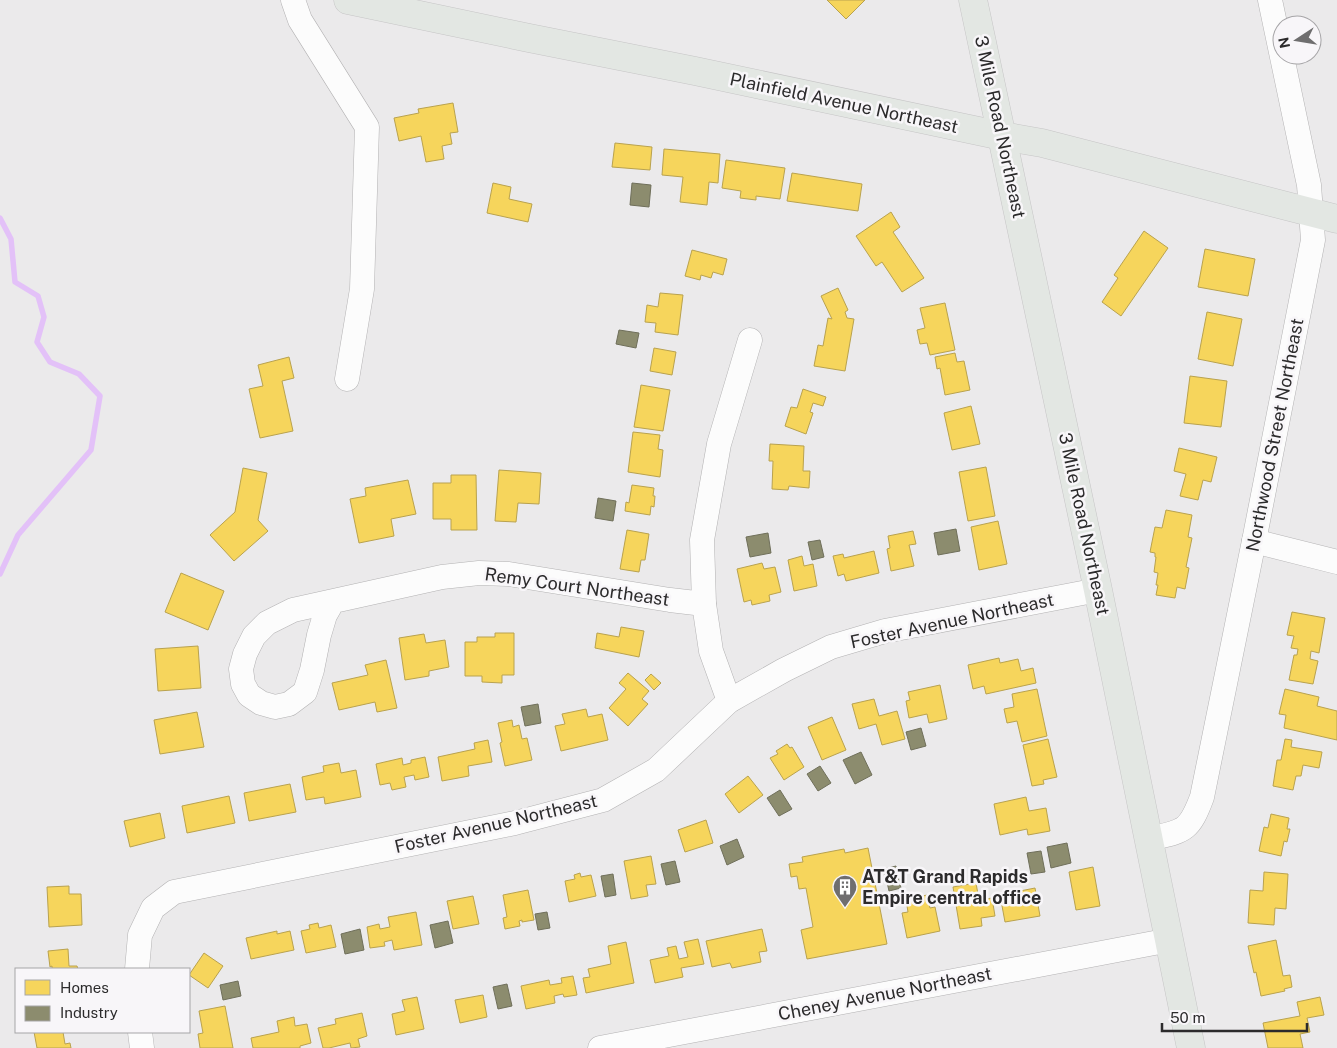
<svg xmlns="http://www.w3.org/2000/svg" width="1337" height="1048" font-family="'Public Sans',sans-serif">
<rect width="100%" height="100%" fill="#ebeaeb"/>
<g fill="#f6d55c" stroke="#b9a24e">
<path d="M827,0H865L846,19Z"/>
<path d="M453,103L458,132L450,133L452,144L442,146L444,159L426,162L421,136L399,141L394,118L419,113L418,109Z"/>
<path d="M615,143L652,147L650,170L612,167Z"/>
<path d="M664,149L720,154L718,183L709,182L707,205L680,202L683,177L662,175Z"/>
<path d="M726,160L785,168L780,199L756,196V200L740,198L741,191L722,188Z"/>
<path d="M792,173L862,184L858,211L787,201Z"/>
<path d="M493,183L511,187L509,199L532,204L528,222L487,213Z"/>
<path d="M891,212L900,227L893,232L924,278L902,292L882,262L876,266L856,236Z"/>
<path d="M1144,231L1168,248L1121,316L1102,302L1118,278L1114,275Z"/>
<path d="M1205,249L1255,259L1248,296L1198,287Z"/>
<path d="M692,250L727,259L723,275L713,272L711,278L701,275L700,280L685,276Z"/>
<path d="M838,288L848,310L845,312L847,318L854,319L845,371L814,366L818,345L823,346L828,318L832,319L821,296Z"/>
<path d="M660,293L683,295L678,335L655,332L656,323L645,322L647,305L658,307Z"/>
<path d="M945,303L955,350L930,355L927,343L920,344L917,330L925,328L920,308Z"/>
<path d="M1207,312L1242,319L1233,366L1198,359Z"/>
<path d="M654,348L676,352L672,375L650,371Z"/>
<path d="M955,353L957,362L964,361L970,390L945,395L940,368L937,369L935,357Z"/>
<path d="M289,357L294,378L282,381L293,431L260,438L249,389L263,386L258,365Z"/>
<path d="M1190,376L1227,381L1221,427L1184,423Z"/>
<path d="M641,385L670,390L663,431L634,427Z"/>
<path d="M803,389L826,397L823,406L813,403L810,412L813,413L806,434L785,426L791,407L797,408Z"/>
<path d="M971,406L980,444L952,450L944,413Z"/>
<path d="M633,432L660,435L658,449L663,450L660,477L628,472Z"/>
<path d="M770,444L804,446L803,471H810L809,488L789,486L788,490L772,489L773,461H769Z"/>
<path d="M1179,448L1217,457L1211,482L1203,480L1198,500L1180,496L1186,474L1174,471Z"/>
<path d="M986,467L995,516L968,521L959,472Z"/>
<path d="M243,468L267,473L258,520L268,531L234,561L210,535L235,512Z"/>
<path d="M499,470L541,473L539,504L518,503L516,522L495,521Z"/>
<path d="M451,475H476L477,530H451V519H433V483H451Z"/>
<path d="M408,480L416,514L391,519L394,536L359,543L350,499L366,496L365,488Z"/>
<path d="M632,485L654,488L653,496H655L654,507L651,506L650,515L625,511L626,502L629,503Z"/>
<path d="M1166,510L1192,515L1188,537L1192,538L1186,567L1189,568L1185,589L1177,587L1175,598L1156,595L1158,585H1156L1158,573L1154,572L1156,557H1155V553L1150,552L1155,527L1162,528Z"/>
<path d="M998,521L1007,564L979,570L971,527Z"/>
<path d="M627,530L649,534L645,560H641L639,572L620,569Z"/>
<path d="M913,531L916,544L909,545L914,566L891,571L887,549L890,548L888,536Z"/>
<path d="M874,551L879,573L846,581L844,574L838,576L833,556L843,554L844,558Z"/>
<path d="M802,556L804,566L813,564L817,586L794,591L788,560Z"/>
<path d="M762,563L764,569L775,567L781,592L769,595L770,601L752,605L751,600L744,602L737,569Z"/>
<path d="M181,573L224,591L208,630L165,612Z"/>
<path d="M1292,612L1325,618L1319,653L1311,651L1310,659L1318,661L1313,684L1289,680L1294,655H1297L1298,649L1291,648L1294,636L1287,635Z"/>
<path d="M621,627L644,631L639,657L595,648L597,633L619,637Z"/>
<path d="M495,633H514V675H502V683L482,682V676H465V642H477V637H495Z"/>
<path d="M424,634L426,643L445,640L449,667L429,671V676L405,680L399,638Z"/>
<path d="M198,646L201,688L158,691L155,649Z"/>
<path d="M999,658L1000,663L1018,659L1021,671L1033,668L1036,683L986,694L984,686L973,689L968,665Z"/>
<path d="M386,660L397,708L377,712L375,702L339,710L332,683L368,675L365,665Z"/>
<path d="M628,673L649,691L642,699L648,704L628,726L609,708L626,689L619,683Z"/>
<path d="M651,674L661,683L654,690L645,680Z"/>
<path d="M940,685L947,719L929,723L927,714L909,718L906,701L910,700L908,692Z"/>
<path d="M1037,689L1047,736L1022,742L1017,721L1007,723L1004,709L1014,707L1012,694Z"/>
<path d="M1285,689L1319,697L1317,706L1337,711V740L1284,728L1286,715L1279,714Z"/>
<path d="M874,699L879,716L897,711L905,739L882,745L876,724L859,729L852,704Z"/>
<path d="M586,709L588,717L602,714L608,740L561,751L555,726L565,724L562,714Z"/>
<path d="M197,712L204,747L160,754L154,720Z"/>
<path d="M832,717L846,750L822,760L808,727Z"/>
<path d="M512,720L513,727L519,725L522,739L527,738L532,760L505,766L500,743L502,742L498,723Z"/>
<path d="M1048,739L1057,777L1043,780L1044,784L1032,786L1023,745Z"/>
<path d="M1285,739L1292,740L1291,747L1322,752L1319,768L1303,765L1301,776H1296L1293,790L1273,786L1277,760H1281Z"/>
<path d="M488,740L492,762L468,766L469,776L442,781L438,757L475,749L474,743Z"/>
<path d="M787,744L790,748L792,747L804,767L784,780L770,758L778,754L776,751Z"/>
<path d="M425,757L429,777L415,780L414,775L404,777L406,787L392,790L390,783L380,785L376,764L402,758L403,765L411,763V760Z"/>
<path d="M339,763L341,773L356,770L361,797L325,804L324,797L306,800L302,777L324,772L323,766Z"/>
<path d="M748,776L763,795L739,813L725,794Z"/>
<path d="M290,784L296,812L249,821L244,793Z"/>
<path d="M229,796L235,823L187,833L182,806Z"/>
<path d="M1026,797L1029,811L1046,808L1050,831L1028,835L1027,829L1000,835L994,804Z"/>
<path d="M160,813L165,838L130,847L124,821Z"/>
<path d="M1271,814L1289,818L1287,829H1290L1287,842L1284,841L1281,856L1259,851L1264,827L1268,828Z"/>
<path d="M706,820L713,843L685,852L678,830Z"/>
<path d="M868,848L887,944L807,959L801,930L813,927L806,888L799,889L797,876L791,877L789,864L803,862L802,857L844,849L845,853Z"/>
<path d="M651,856L656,884L646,885L648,896L631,899L624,861Z"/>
<path d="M1093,867L1100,906L1076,910L1069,872Z"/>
<path d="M1264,872L1288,874L1286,909L1275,908L1274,925L1248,923L1250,890L1263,891Z"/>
<path d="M580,873L581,877L591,875L596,896L569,902L565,881L575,879L574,875Z"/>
<path d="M976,883L979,900L992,898L995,916L981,918L982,926L960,929L953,887Z"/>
<path d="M69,886V894H81L82,925L49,927L47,887Z"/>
<path d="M1035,888L1040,916L1005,922L1000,895Z"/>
<path d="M528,890L534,920L522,922V920L519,921L520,926L505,929L503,918L507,917L503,895Z"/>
<path d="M927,895L930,908L935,907L940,931L907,938L902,913L908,912L906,900Z"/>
<path d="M473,896L479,924L453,929L447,901Z"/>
<path d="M416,912L422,945L394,950L392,940L384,942L385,946L370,948L367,927L379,924L380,929L390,927L388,917Z"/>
<path d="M318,923L319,928L331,925L336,947L306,953L301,931L310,929L309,925Z"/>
<path d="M762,929L767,951L759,952L761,962L732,968L730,963L712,967L706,941Z"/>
<path d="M277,931V934L290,931L294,950L251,959L246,938Z"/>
<path d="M698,939L704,964L681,968L683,977L655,983L650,960L669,956L667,948L676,946L679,959L688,957L684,942Z"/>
<path d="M1276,940L1283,976L1290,975L1292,987L1284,989L1285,991L1261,996L1256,972L1254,973L1248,946Z"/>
<path d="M626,942L634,983L586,993L583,978L590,977L588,969L611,964L608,946Z"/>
<path d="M68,949L69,966H77L78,969H52V966L50,967L48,951Z"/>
<path d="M204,953L223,966L208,988L189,975Z"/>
<path d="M573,976L577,995L564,997L563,994L554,996L555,1003L526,1009L521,986L549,980L550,985L562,983L561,978Z"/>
<path d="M483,995L487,1017L460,1023L455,1000Z"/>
<path d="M417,997L424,1029L396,1035L392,1014L405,1011L402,1000Z"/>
<path d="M1320,997L1324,1015L1307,1018L1310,1032L1300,1034L1303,1048H1268L1263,1023L1300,1016L1297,1002Z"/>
<path d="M225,1006L233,1048H200L198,1034L203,1033L199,1011Z"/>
<path d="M362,1013L367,1036L358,1039L360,1047L351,1048L350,1043L329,1048H323L318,1028L336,1024L335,1019Z"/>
<path d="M294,1017L295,1026L307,1024L311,1043L300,1046V1048H253L251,1038L279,1032L277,1021Z"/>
<path d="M34,1032H63L65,1044L70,1043L71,1048H37Z"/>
</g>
<g fill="#8c8c6e" stroke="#6f6f5a">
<path d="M632,183L651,185L649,207L630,205Z"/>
<path d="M619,330L639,333L636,348L616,344Z"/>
<path d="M598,498L616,501L613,521L595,518Z"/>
<path d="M956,529L960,551L938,555L934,533Z"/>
<path d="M768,533L771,553L750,557L746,537Z"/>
<path d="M820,540L824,557L812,560L808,542Z"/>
<path d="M538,704L541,723L525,726L521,707Z"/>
<path d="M921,728L926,746L911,750L906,732Z"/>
<path d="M861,752L872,775L855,784L843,760Z"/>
<path d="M820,766L831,783L818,791L807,774Z"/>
<path d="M780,790L792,809L779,816L767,798Z"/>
<path d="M737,839L744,857L727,865L720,846Z"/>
<path d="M1067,843L1071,863L1051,868L1047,847Z"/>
<path d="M1041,851L1045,872L1031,874L1027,853Z"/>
<path d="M675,861L680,882L666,885L661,864Z"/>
<path d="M896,866L901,888L889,891L884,869Z"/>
<path d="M613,874L616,895L605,897L601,876Z"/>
<path d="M547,912L550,928L538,930L535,914Z"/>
<path d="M448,921L453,943L435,948L430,925Z"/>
<path d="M360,929L364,950L345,954L341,934Z"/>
<path d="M238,981L241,996L223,1000L220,985Z"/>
<path d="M507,984L512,1006L498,1009L493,987Z"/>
</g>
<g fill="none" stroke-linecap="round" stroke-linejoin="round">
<path stroke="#e3c1f8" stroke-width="5.5" d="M0,218L11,239L15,282L38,296L44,317L37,342L50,362L79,374L100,396L91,450L18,535L0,574"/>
<defs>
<g id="minor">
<path d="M293,0L300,20L367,127L362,289L347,379"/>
<path d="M1254,541L1337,562"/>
<path d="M333,601L325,615L319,635L312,670L305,692L289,704L275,707L261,703L249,695L243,684L241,669L245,654L254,636L267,623L293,610L442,577L479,573L509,574L670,600L704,604"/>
<path d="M729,701L711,651L704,604L702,540L719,444L750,340"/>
<path d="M1149,839C1184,831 1189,832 1202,797L1254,541L1313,240L1309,185L1270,0"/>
<path d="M137,969L140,935L153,908L174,892L515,823L603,800L656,770L729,701L784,670L831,647L885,631L1098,590"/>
<path d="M140,1032L142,1048"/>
<path d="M600,1048L1170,940"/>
</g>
<g id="major">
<path d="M348,0L529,38L695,71L1002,136L1042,143L1337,219"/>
<path d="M973,0L1098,590L1191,1048"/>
</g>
</defs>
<use href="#minor" stroke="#b3b2b3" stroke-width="25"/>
<use href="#major" stroke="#c6c5c6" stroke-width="29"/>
<use href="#minor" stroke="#fcfcfc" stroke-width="24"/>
<use href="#major" stroke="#e3e7e3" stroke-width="28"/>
</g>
<defs>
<symbol id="building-pin" viewBox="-11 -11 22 30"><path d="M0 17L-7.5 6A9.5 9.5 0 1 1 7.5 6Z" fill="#6f6e6f" stroke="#f8f6f9"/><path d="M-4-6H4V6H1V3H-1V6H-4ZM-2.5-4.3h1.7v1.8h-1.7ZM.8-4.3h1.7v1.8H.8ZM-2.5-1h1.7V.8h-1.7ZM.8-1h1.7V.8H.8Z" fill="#fff"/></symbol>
</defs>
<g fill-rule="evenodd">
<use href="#building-pin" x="831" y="873" width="28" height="38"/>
</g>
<g text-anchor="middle" stroke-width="5" stroke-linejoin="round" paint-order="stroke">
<g font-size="18" fill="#2c2b2c" stroke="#f8f6f9">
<text transform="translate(844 103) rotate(12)" y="6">Plainfield Avenue Northeast</text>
<text transform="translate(1000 127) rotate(78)" y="6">3 Mile Road Northeast</text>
<text transform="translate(1275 435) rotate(-79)" y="6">Northwood Street Northeast</text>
<text transform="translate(1084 524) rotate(78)" y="6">3 Mile Road Northeast</text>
<text transform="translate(577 587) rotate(8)" y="6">Remy Court Northeast</text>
<text transform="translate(952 621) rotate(-12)" y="6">Foster Avenue Northeast</text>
<text transform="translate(496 824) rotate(-13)" y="6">Foster Avenue Northeast</text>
<text transform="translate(885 994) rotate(-11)" y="6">Cheney Avenue Northeast</text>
</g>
<g font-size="18" font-weight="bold" fill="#2c2b2c" stroke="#f8f6f9" text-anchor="start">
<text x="862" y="883">AT&amp;T Grand Rapids<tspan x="862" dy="21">Empire central office</tspan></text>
</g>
</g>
<rect x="15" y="968" width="175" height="65" fill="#f8f6f9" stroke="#a6a5a7"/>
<rect x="25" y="980" width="25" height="15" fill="#f6d55c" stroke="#a6a5a7"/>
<text x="60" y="993" font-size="15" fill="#2c2b2c">Homes</text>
<rect x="25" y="1006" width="25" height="15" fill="#8c8c6e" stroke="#a6a5a7"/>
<text x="60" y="1018" font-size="15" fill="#2c2b2c">Industry</text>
<g transform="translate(1297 40) rotate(258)"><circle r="24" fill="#f8f6f9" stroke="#a6a5a7"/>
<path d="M0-4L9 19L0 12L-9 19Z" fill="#6f6e6f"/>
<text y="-8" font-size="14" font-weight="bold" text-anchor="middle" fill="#2c2b2c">N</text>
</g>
<path d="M1162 1023v8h145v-8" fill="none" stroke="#2c2b2c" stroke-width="2.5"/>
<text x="1170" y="1023" font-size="15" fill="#2c2b2c" stroke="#f8f6f9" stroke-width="4" paint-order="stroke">50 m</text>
</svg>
